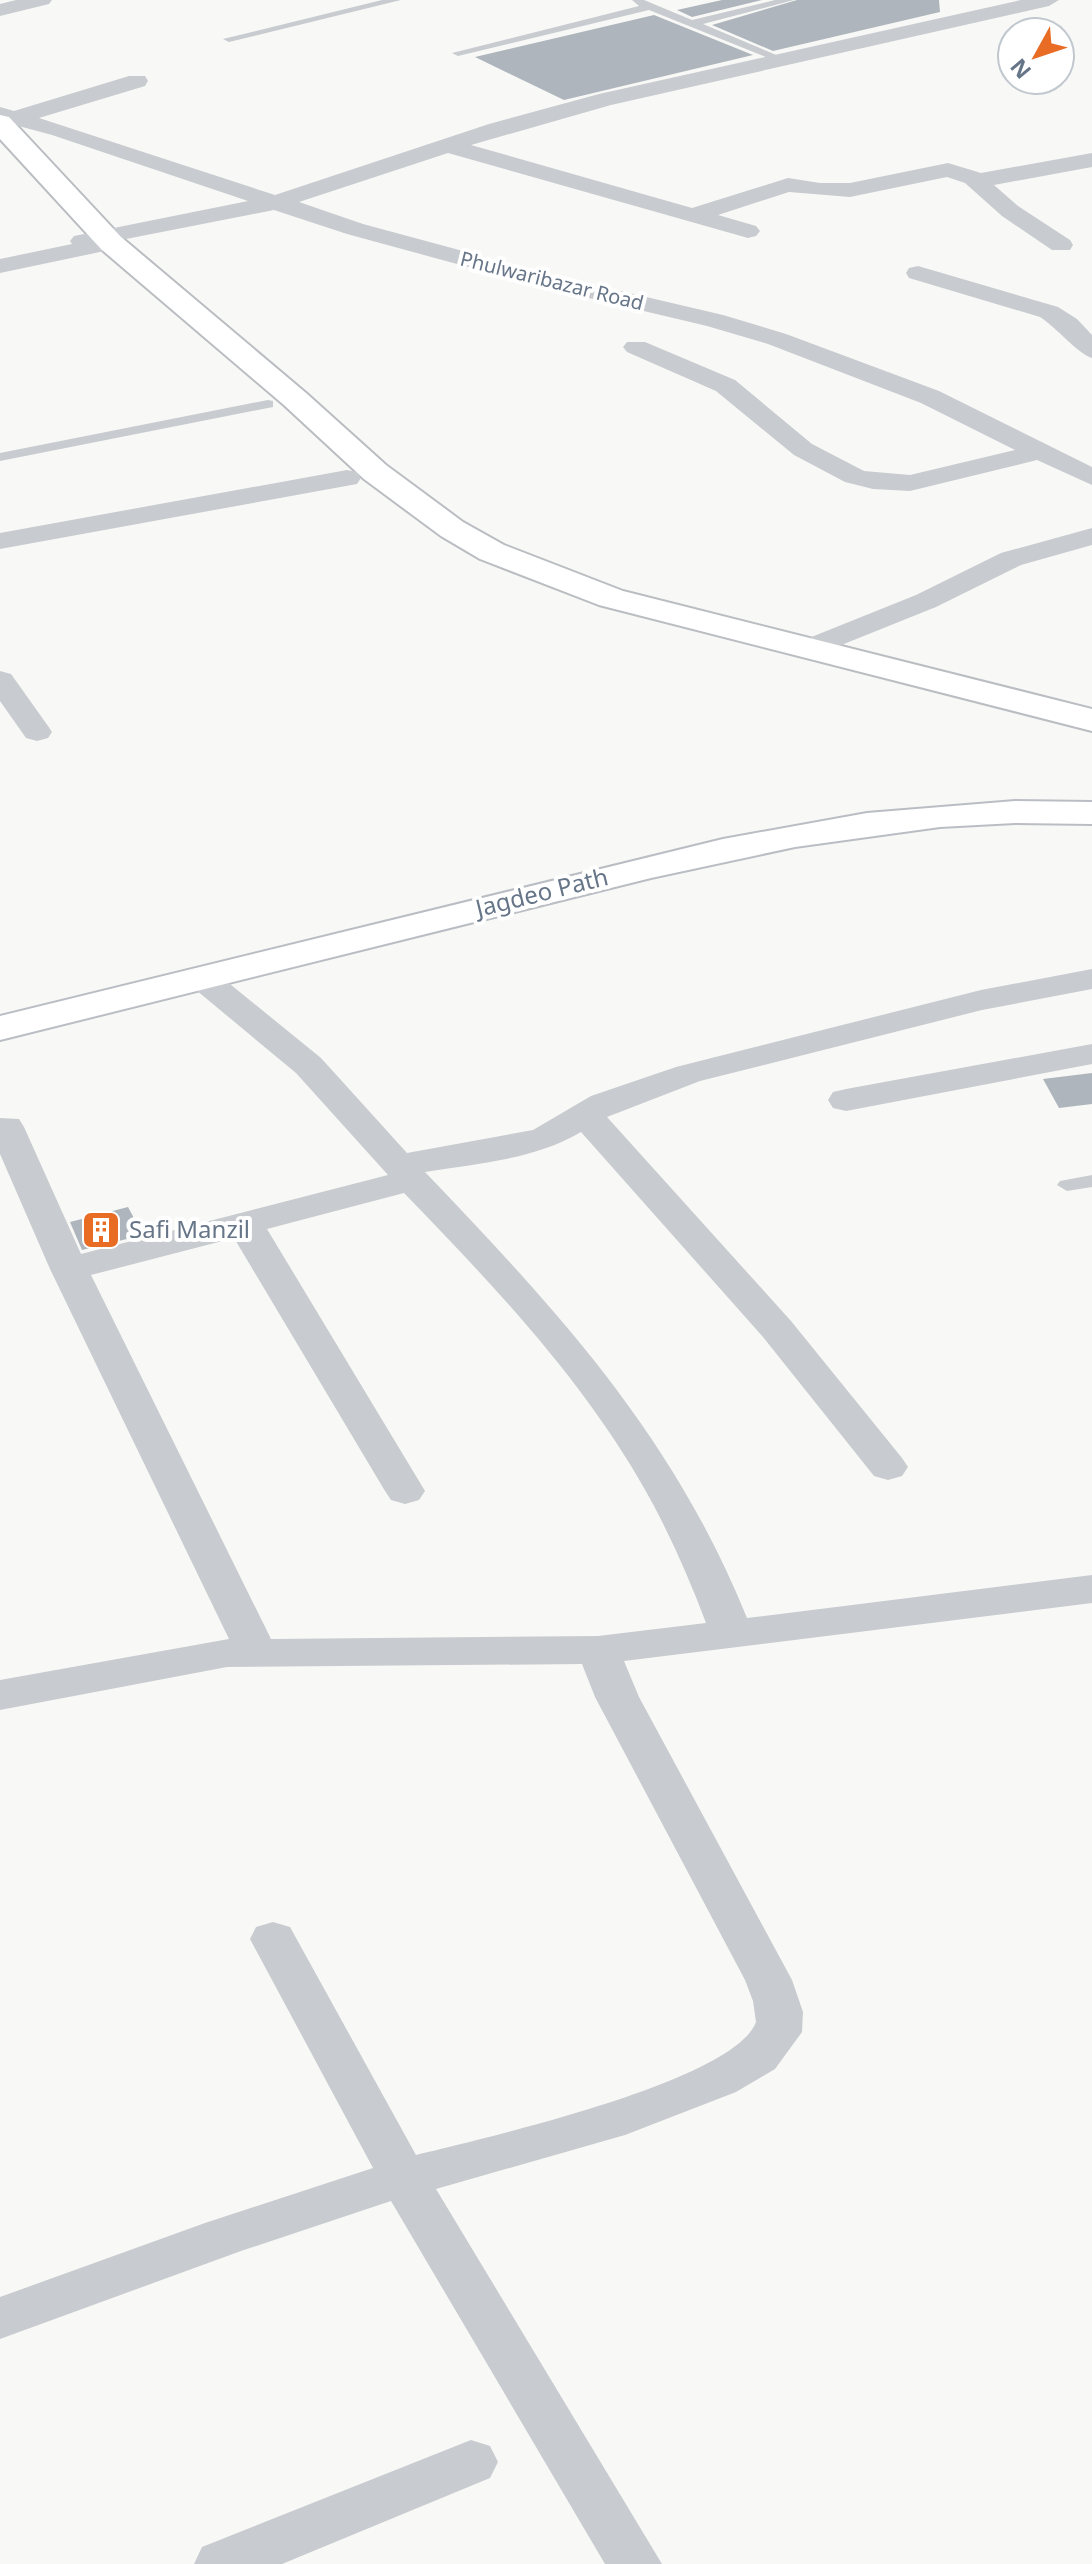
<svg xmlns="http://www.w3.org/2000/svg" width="1092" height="2564" font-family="'Noto Sans',sans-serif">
<rect width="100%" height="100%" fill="#f8f9f6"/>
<g fill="#aeb5bc">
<path d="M722,0H762L692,17L677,10Z"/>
<path d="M797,0H939L940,12L773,51L712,25Z"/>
<path d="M654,15L753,55L564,100L475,57Z"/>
<path d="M1092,1073V1104L1059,1108L1043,1079Z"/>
<path d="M128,1207L143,1235L82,1250L70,1222Z"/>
</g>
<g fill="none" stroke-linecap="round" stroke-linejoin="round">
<defs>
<path id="secondary" d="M1015,801L1092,802V824L1015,823L940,827L795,847L651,878L0,1040V1016L723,839L867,813Z"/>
<path id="highway" d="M0,115L9,117L121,237L306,393L386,465L463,522L504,545L623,591L1092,709V731L599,605L480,559L441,536L364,479L284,405L101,249L0,139Z"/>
</defs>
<use href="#secondary" stroke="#babec4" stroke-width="4"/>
<use href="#highway" stroke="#babdc1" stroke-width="4"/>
<g fill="#c8cbcf" fill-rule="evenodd">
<path d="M382,0H401L229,42L223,39Z"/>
<path d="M632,0H644L692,20L775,0H794L703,24L788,60L778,62L649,10L458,56L452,53L639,6Z"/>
<path d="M268,400L273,401V407L0,461V453Z"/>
<path d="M1092,1175V1187L1067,1191L1057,1185L1060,1181Z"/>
</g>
<g fill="#c8cbcf" fill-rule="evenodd">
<path d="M16,0H52L49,4L0,16V4Z"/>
<path d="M1021,0H1059L1049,6L611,105L471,145L692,208L788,178L820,183H850L948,163L981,173L1092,153V167L994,185L1018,206L1070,240L1073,245L1070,250H1052L1002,216L965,183L947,177L850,197L789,192L718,215L756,226L760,231L756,236L748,238L448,153L299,202L363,224L548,274L723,315L786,334L939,391L1092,467V485L1037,460L910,491L873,489L845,482L794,455L716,391L627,352L623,347L627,342H645L735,380L812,444L864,471L910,475L1015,450L921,403L768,344L707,326L534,285L347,234L274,210L121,240L119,248L0,273V259L72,244L70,241L74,236L248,201L52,135L0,121V107L14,111L129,76H145L148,81L145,86L39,118L275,195L489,124L599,94Z"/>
<path d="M918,266L1058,307L1077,319L1092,335V358C1078,354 1056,327 1040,317L909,278L906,273L909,268Z"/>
<path d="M347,470L357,472L361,478L357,484L0,549V533Z"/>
<path d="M1092,528V545L1021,565L936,607L819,654L809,657L799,654L794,648L799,642L916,595L1001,553Z"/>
<path d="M0,671L11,674L48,726L52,732L48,738L37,741L26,738L0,701Z"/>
<path d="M202,968L214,971L321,1058L407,1153L533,1130L591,1096L676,1067L981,990L1092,969V989L982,1010L700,1081L607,1117L791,1321L902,1458L908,1467L902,1476L888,1480L874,1476L763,1337L581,1132C534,1160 478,1163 425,1172C558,1311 673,1435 747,1618L1092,1575V1603L624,1661L639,1697L792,1980L803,2012L802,2032L775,2069L736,2092L625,2135L436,2189L662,2564H605L391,2201L241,2251L0,2339V2297L205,2223L373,2168L250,1939L256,1927L273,1922L290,1927L416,2155C480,2139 734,2082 756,2022L753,2001L745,1980L595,1697L582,1664L227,1667L0,1710V1680L229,1639L50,1269L0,1154V1118L19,1119L24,1127L81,1254L388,1175L296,1073L190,985L185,978L190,971ZM404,1193C497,1289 591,1388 654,1506C674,1544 691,1583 706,1623L598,1636L271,1639L91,1275L234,1238L385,1491L391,1500L405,1504L419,1500L425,1491L267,1229Z"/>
<path d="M1092,1044V1064L846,1111L833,1108L828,1100L833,1092L846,1089Z"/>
<path d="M471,2440L490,2446L498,2462L490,2478L282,2564H194L202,2547Z"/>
</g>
<use href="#secondary" fill="#fff" fill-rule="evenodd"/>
<use href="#highway" fill="#fff" fill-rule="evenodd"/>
</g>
<defs>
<symbol id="building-square" viewBox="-11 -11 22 22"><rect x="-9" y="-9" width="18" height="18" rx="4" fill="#e96c25" stroke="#fff"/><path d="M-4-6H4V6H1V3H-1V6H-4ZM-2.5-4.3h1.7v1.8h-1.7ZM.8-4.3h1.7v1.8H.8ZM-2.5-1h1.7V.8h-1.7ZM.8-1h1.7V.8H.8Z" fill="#fff"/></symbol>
</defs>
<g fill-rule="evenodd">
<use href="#building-square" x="79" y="1208" width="44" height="44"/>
</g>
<g text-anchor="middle" stroke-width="8" stroke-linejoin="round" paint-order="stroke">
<g font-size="20" fill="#667588" stroke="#fff">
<text transform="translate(552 281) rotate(14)" y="7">Phulwaribazar Road</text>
</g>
<g font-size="24" fill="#667588" stroke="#fff">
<text transform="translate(542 893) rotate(-14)" y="8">Jagdeo Path</text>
</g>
<g font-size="24" fill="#667588" stroke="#fff" text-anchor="start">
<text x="129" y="1238">Safi Manzil</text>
</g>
</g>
<g transform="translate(1036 56) rotate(230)"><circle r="38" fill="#ffffff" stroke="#c2c8cf" stroke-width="2"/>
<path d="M0-6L14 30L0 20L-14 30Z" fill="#e96c25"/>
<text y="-12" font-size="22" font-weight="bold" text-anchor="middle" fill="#667588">N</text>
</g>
</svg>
